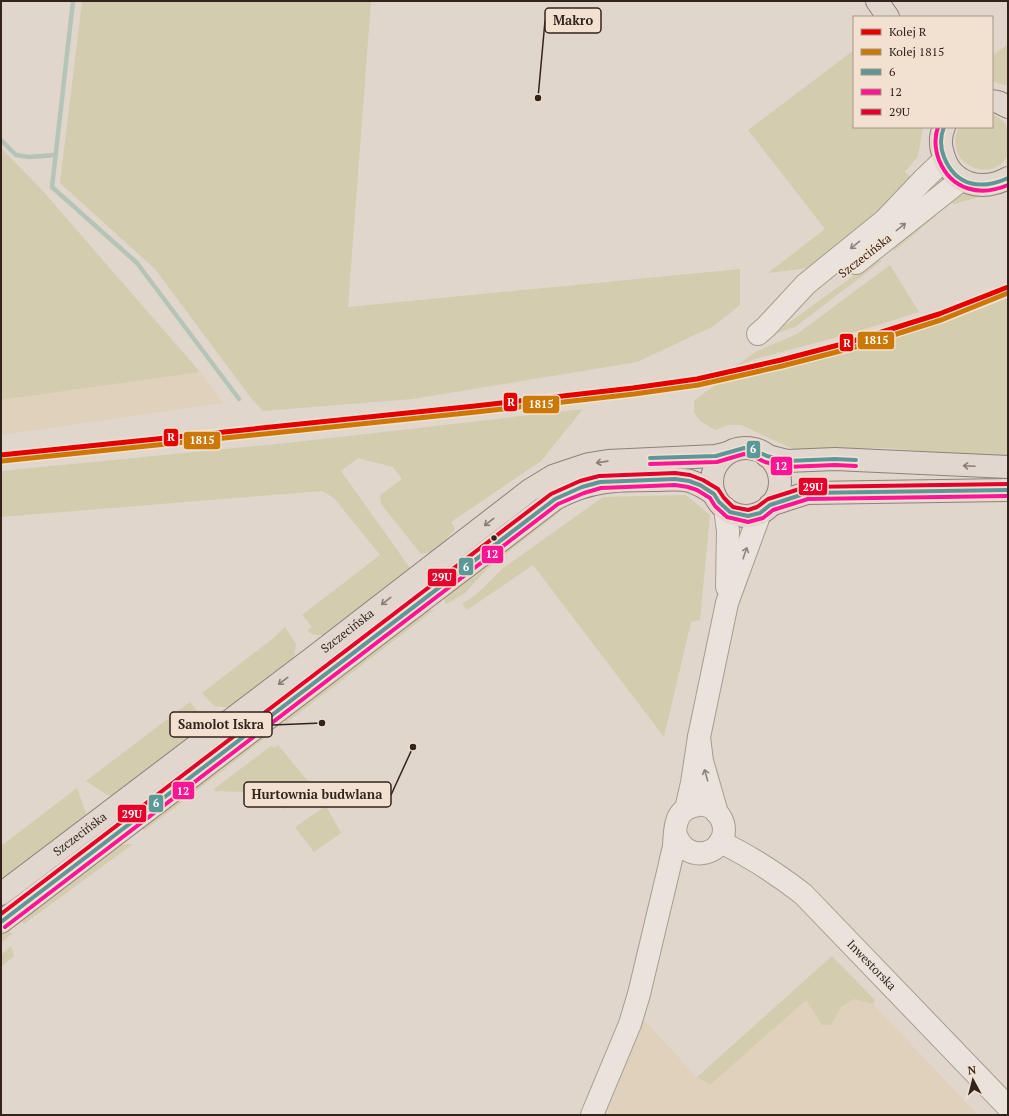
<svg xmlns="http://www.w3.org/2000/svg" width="1009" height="1116" font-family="'PT Serif',serif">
<rect width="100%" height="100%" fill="#e1d6cb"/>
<g fill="#e0d1bc">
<path d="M200,372L223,403L1,435V400Z"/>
<path d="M806,999L822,1024L831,1025L841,1007L854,999L873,1004L978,1115H606L644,1020L697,1077L710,1085Z"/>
</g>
<g fill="#d3ccae">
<path d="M82,1H371L348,307L740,269V305L714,326L637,362L413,399L263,411L251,398L155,269L60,183Z"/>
<path d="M1008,44V86L992,81V56Z"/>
<path d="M854,50V127H923L918,156L905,172L912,179L875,216L809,268L768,273L825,229L748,130Z"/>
<path d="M992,114C1004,120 1008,124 1008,138C1008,143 1009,151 1007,156C994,184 941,166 959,127H992Z"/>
<path d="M1,148L42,190L200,372L1,400Z"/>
<path d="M993,193L954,204L951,202L956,197L961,195Z"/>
<path d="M938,211L937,215L894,251L895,245Z"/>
<path d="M880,260L882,261L795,327L775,334L783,327L874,261Z"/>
<path d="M890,265L919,312L849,334L755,359L735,367L755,352L797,334Z"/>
<path d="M1008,298V458L886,448L793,449L741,425H728L715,430L700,421L694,412V401L723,379L768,372L863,348L981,309Z"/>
<path d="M583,409L541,461L451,522L455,529L435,551L421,554L381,504L380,495L402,479L393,467L358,458L341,471L410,568L328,635H315L307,631L312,627L302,615L380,555L334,498L322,491L1,517V471L296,442Z"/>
<path d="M604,477L488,568L464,594L446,604L443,597V592Z"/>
<path d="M686,495L710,515L700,620L691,622L664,737L533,565L467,610L462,604L477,594L502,569L603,497Z"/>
<path d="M419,609L434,610L286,723L284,717Z"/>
<path d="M285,627L296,644L294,659L232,708L214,706L202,693L271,640Z"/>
<path d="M190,702C202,717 205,717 196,735L116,796L107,795L86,781Z"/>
<path d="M258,734L269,735L144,831L142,828Z"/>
<path d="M278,745L313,787L284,809L270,793L218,791L216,792L214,789L271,746L275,748Z"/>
<path d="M77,788L87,816L1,882V846Z"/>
<path d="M326,806L341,833L314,852L295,827Z"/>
<path d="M127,844H133L24,924L22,921L27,912L116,846Z"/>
<path d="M1,930H7L12,934L1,943Z"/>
<path d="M11,946L14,956L1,967V955Z"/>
<path d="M832,956L875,1000L873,1004L854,999L841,1007L831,1025H822L806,1000L710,1085L697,1077Z"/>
</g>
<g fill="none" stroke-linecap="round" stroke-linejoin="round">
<g stroke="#b6c4b8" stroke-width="4.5">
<path d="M73,1L52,187L137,263L239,399"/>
<path d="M1,140L16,155L29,157L56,155"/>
</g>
<defs>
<g id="minor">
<path d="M856,263L961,180"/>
<path d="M758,334L766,327L806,284L885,220L923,180L944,160"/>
<path d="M725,508L728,531L727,587"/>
<path d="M699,737L727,603L760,513"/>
<path d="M686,809L692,783L699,737L702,761L717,813"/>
<path id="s1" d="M720,842C750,856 777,874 803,894L1008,1107"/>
<path d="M592,1115L630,1024L639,994L670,864C671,858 673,852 674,846C675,830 674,810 694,806C700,804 707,805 712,808C717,812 721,817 723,823C731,854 685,868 675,832"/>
</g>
<g id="major">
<path d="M877,1L888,17"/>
<path d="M992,101L998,102L1008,107"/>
<path d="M944,127C940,136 940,145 943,154C951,185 983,192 1008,178"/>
<circle cx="746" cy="482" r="34"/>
<path d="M767,456L787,461L835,459L1008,467"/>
<path d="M770,505L807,493L1008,490"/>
<path id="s2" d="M1,894L315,656L530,490L553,476L589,464L608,461L716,456L728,453"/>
<path d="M1,922L555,499C590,480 616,480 654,480C666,480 678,478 690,481C699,484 707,489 714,494"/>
</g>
</defs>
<use href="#minor" stroke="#a69c94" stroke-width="24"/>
<use href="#major" stroke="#8c827b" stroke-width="24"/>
<use href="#minor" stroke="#eae3dc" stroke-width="22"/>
<use href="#major" stroke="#e1d7ce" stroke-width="22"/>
<defs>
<g id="bus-1">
<path d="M944,127C940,137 940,147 944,157C956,187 982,190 1008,178"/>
<path d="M650,458L716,456L744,448L752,449L767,456L787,461L835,459L856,460"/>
<path d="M1,922L555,499L582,487L600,482L675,479L689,481L700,485L714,494L719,502L730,512L748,516L760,513L770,505L807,493L1008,490"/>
</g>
<g id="bus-2">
<path d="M938,127C934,138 935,149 939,160C951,190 980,197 1008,185"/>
<path d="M650,464L717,462L744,454L750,455L765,462L786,467L835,465L856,466"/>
<path d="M5,927L558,504L584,493L601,488L675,485L688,487L697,490L710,498L715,506L727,517L748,522L763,518L773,510L808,499L1008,496"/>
</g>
<path id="bus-3" d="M1,914L551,494L580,481L599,476L675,473L690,475L703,480L718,489L724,498L733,507L748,510L757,507L768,499L806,487L1008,484"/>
</defs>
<use href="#bus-1" stroke="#f2e1d0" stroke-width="7"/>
<use href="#bus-2" stroke="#f2e1d0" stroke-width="7"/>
<use href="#bus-3" stroke="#f2e1d0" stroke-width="7"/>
<use href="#bus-1" stroke="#5d9899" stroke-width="4"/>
<use href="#bus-2" stroke="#ff1493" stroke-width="4"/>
<use href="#bus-3" stroke="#e4002b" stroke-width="4"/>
<defs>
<path id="rail-1" d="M1,455L475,406L633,388L697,379L781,360L850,342L939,314L1008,287"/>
<path id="rail-2" d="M2,461L476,412L634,394L698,385L782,366L852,348L941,320L1008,293"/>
</defs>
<use href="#rail-1" stroke="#f2e1d0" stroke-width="8"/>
<use href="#rail-2" stroke="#f2e1d0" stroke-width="8"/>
<use href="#rail-1" stroke="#e50000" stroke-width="5"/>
<use href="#rail-2" stroke="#cc7807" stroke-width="5"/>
</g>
<defs><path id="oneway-shaft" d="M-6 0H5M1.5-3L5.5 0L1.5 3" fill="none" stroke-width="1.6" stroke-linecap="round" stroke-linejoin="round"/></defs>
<g stroke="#8e837c">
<use href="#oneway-shaft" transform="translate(901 227) rotate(-38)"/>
<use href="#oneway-shaft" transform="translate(855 245) rotate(141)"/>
<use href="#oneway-shaft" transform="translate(745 553) rotate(-71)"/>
<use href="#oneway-shaft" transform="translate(706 775) rotate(-106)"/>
</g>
<g stroke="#8a7d76">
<use href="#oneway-shaft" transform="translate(602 462) rotate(172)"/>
<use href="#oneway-shaft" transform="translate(969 466) rotate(-177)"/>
<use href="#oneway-shaft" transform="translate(489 522) rotate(142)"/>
<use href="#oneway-shaft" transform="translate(386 601) rotate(142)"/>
<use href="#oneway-shaft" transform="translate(283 681) rotate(143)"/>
</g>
<circle fill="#33231d" stroke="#f2e1d0" stroke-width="1.5" cx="494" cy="538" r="3.5"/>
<g text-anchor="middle" stroke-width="3.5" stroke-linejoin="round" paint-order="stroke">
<g font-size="12" fill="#33231d" stroke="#f2e1d0">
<text transform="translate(865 256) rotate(-38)" y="4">Szczecińska</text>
<text dy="4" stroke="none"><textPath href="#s2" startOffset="435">Szczecińska</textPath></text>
<text dy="4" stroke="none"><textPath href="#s2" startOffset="99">Szczecińska</textPath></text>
<text dy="4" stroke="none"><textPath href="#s1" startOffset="197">Inwestorska</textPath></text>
</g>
</g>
<path fill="none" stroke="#33231d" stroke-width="1.5" d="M538 98L545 21M322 723L272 725M413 747L391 795"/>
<g fill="#33231d" stroke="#f2e1d0" stroke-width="1.5">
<circle cx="538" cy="98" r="4"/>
<circle cx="322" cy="723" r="4"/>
<circle cx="413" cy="747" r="4"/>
</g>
<g fill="#f2e1d0" stroke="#33231d" stroke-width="1.5">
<rect x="545" y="8" width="56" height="25" rx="4"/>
<rect x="170" y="712" width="102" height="25" rx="4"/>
<rect x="244" y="782" width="147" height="25" rx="4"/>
</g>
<g font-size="13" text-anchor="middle" font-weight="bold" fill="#33231d">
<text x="573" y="25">Makro</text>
<text x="221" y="729">Samolot Iskra</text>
<text x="317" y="799">Hurtownia budwlana</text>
</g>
<g stroke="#f2e1d0" stroke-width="1.5">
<rect x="857" y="331" width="38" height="19" rx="4" fill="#cc7807"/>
<rect x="839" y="333" width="15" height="19" rx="4" fill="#e50000"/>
<rect x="503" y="392" width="15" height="20" rx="4" fill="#e50000"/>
<rect x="522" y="395" width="38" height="19" rx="4" fill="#cc7807"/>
<rect x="163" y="428" width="16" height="19" rx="4" fill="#e50000"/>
<rect x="183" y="431" width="38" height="19" rx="4" fill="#cc7807"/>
<rect x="746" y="440" width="15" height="19" rx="4" fill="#5d9899"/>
<rect x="770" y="456" width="23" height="20" rx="4" fill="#ff1493"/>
<rect x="798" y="477" width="30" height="19" rx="4" fill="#e4002b"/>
<rect x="481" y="545" width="23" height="19" rx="4" fill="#ff1493"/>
<rect x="458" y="557" width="16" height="19" rx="4" fill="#5d9899"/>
<rect x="427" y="568" width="30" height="19" rx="4" fill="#e4002b"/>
<rect x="172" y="781" width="23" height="19" rx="4" fill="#ff1493"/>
<rect x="148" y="794" width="16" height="19" rx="4" fill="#5d9899"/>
<rect x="117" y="804" width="30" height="19" rx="4" fill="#e4002b"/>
</g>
<g font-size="11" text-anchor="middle" font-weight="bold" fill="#fff">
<text x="876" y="344">1815</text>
<text x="847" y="347">R</text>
<text x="511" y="406">R</text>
<text x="541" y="408">1815</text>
<text x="171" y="441">R</text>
<text x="202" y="444">1815</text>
<text x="753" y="453">6</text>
<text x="781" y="470">12</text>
<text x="813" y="491">29U</text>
<text x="492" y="558">12</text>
<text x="466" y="571">6</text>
<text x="442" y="581">29U</text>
<text x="183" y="795">12</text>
<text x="156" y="807">6</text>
<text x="132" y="818">29U</text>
</g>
<rect width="1009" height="1116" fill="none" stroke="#33231d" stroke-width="4"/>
<rect x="853" y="16" width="140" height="112" fill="#f2e1d0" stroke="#a69588"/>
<rect x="861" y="29" width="20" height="6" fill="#e50000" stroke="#a69588"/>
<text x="889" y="36" font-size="12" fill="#33231d">Kolej R</text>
<rect x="861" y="49" width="20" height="6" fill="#cc7807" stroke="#a69588"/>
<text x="889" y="56" font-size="12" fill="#33231d">Kolej 1815</text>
<rect x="861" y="69" width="20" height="6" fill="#5d9899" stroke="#a69588"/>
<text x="889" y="76" font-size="12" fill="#33231d">6</text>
<rect x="861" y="89" width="20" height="6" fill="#ff1493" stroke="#a69588"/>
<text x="889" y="96" font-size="12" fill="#33231d">12</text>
<rect x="861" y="109" width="20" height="6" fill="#e4002b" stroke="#a69588"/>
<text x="889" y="116" font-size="12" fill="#33231d">29U</text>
<g transform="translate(973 1080) rotate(353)" stroke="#f2e1d0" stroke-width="3" paint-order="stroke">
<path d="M0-3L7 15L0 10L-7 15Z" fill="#33231d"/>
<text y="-6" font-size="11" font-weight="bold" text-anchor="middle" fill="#33231d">N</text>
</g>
</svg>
